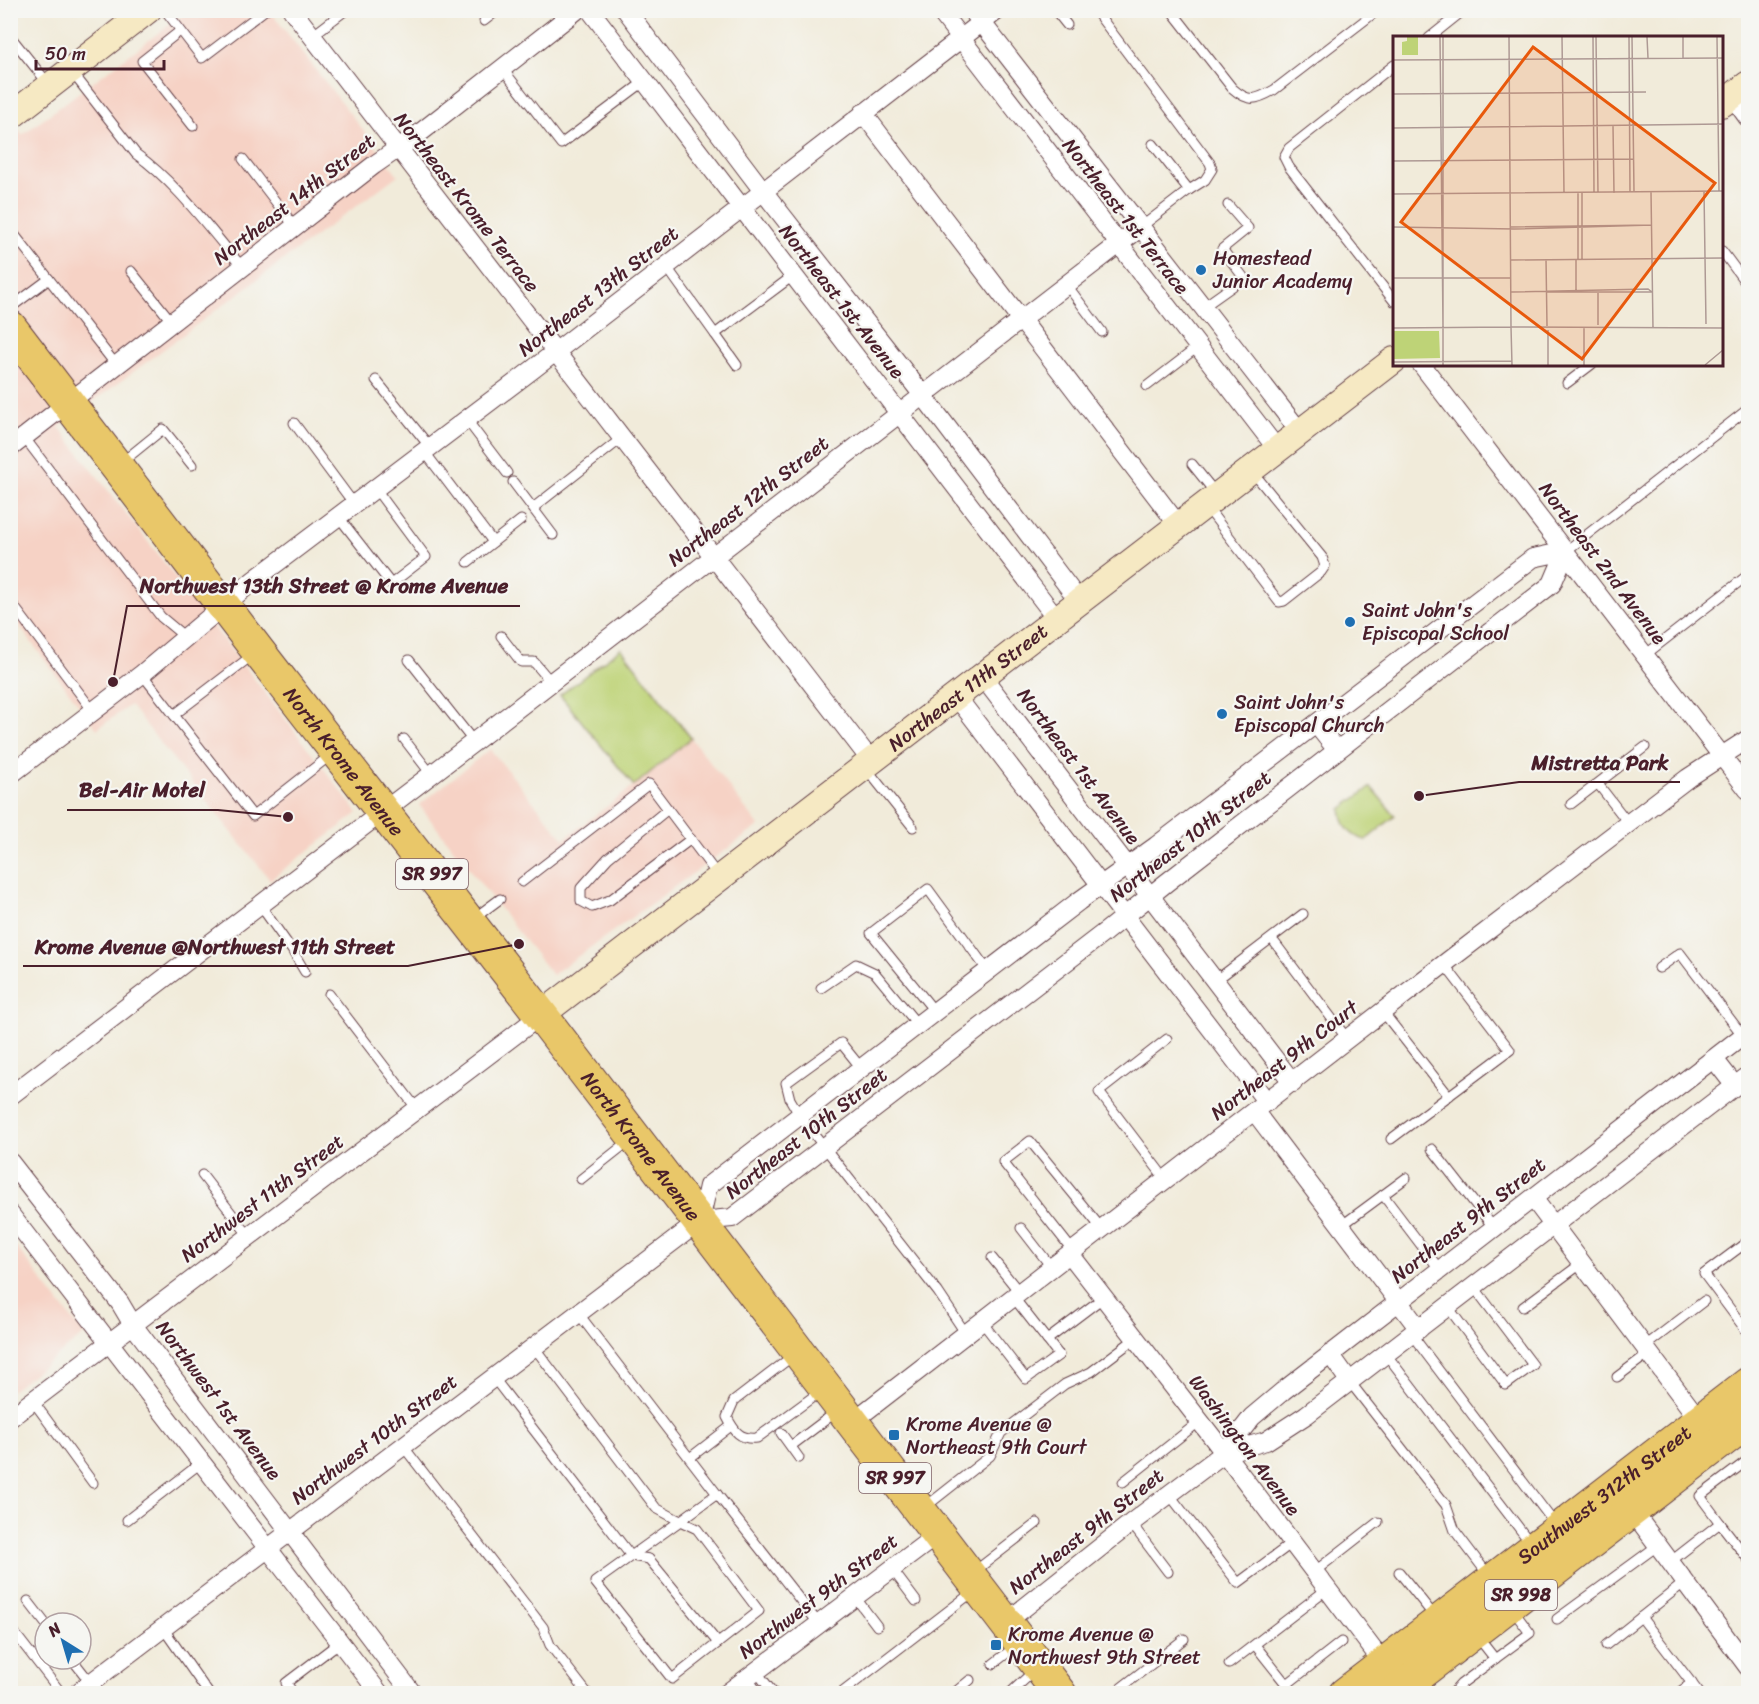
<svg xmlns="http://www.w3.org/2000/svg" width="1759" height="1704" font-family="Sriracha,sans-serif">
<rect width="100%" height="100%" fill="#f6f6f2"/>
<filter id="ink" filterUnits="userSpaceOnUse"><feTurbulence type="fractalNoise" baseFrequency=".0167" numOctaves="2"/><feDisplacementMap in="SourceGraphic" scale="12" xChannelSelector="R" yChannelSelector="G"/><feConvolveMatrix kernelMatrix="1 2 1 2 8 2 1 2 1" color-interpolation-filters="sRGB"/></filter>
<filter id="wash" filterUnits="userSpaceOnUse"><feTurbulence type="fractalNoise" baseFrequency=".008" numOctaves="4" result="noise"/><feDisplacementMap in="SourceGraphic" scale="24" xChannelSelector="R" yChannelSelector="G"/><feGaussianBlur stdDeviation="1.35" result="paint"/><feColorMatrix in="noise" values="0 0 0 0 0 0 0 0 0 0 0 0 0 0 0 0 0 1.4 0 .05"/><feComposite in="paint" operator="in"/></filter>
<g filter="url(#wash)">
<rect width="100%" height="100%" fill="#f1ebda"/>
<g fill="#f6d2c5">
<path d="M188,11H270L398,175L59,427L358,813L270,880L130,705L97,729L11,615L10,117L22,135Z"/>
<path d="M691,738L759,826L552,975L419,805L490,749L564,839L634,786Z"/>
<path d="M11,1240L84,1335L11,1391Z"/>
</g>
<g fill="#bed377" stroke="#847951" stroke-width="1.5">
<path d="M621,648L691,738L634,786L560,695Z"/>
<path d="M1371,787L1395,816L1366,840C1349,836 1343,826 1341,809Z"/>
</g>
</g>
<g filter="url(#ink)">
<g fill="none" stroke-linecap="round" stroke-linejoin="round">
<defs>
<g id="lane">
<path d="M165,10L202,58L265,10"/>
<path d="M1055,10L1067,25"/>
<path d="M1095,10L1210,163L1212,169L1205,180L1189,190"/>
<path d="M1171,10L1232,88C1249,103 1256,100 1274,90L1378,10"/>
<path d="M1747,10L1748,12"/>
<path d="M484,21L498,10"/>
<path d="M180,31L142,61L193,126"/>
<path d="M10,36L50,86"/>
<path d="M312,36L346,10"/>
<path d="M1429,38L1464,10"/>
<path d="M1394,65L1289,148L1284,157L1289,167L1394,301"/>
<path d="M502,68L561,144L645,81"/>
<path d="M72,72L136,154C177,183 210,230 243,268"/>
<path d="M243,159L295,227"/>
<path d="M1141,227L1189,190L1153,144"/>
<path d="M10,229L116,365"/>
<path d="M1722,251L1748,286"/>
<path d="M666,266L715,334L794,275"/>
<path d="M131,271L172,322"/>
<path d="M1066,284L1102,332"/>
<path d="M1203,307L1244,278L1222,249L1248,228L1228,205"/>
<path d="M10,308L49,279"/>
<path d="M715,334L737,365"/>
<path d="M376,380L430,447"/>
<path d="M1567,383L1592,364"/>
<path d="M1147,386L1199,346"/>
<path d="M466,419L507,473"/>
<path d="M294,423L354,504"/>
<path d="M24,437L161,617L185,637"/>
<path d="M424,451L493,542"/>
<path d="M121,463L163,429L192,465"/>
<path d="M1192,464L1217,495"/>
<path d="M513,482L553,535"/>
<path d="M1206,506L1279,602L1284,601L1321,572L1325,566L1322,557L1252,471"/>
<path d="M533,508L622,438"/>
<path d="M338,516L391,584L426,557L375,488"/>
<path d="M1566,551L1748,409"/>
<path d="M468,562L521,520"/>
<path d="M10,601L93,711"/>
<path d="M501,636L521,662H534L551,682"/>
<path d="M1645,655L1748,575"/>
<path d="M409,660L474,742"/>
<path d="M142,674L253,816L332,754"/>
<path d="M174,715L254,654"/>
<path d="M404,739L431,774"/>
<path d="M866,768L913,827"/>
<path d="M1598,784L1629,824"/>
<path d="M1571,804L1645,747"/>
<path d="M668,809L608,858L581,888V901L592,907L610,900L691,839"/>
<path d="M522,882L649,784L719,877"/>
<path d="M260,905L292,950L305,972"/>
<path d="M473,919L500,899"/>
<path d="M1275,943L1348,1040"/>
<path d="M1659,968L1680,953L1743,1036"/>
<path d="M1215,981L1303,914"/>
<path d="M821,988L856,964L875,973L918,1025"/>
<path d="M329,994L417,1109"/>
<path d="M935,1012L871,933L928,889L988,971"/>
<path d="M1383,1012L1449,1096"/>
<path d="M862,1069L841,1043L786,1083L790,1099L800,1116L938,1292L966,1334"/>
<path d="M1391,1139L1510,1050L1444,964"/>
<path d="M1432,1149L1494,1228"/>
<path d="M202,1175L249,1236"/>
<path d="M581,1179L629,1141"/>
<path d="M1166,1180L1099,1092L1167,1039"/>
<path d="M1383,1195L1440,1270"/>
<path d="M1341,1226L1406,1178"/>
<path d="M1021,1228L1052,1268"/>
<path d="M1748,1244L1747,1242L1704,1274L1748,1333"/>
<path d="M1073,1251L1003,1162L1030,1141L1102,1229"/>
<path d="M992,1258L1020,1293"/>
<path d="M1014,1298L1047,1340L1104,1297"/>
<path d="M1448,1307L1506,1385L1533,1365L1474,1287"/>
<path d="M1523,1307L1582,1263"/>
<path d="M982,1322L1026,1379L1059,1355L1047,1340"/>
<path d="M1412,1335L1555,1524"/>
<path d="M534,1347L656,1508L680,1521L595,1582L672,1679L759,1611L697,1529L680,1521L717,1494L578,1313"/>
<path d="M1644,1347L1704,1301"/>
<path d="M1386,1354L1532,1545"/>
<path d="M794,1355L734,1401L727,1417C734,1431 740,1440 757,1438L821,1391"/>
<path d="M493,1377L631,1556L649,1559L718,1643"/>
<path d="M1617,1377L1649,1353"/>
<path d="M1350,1382L1446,1505L1455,1531L1489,1576"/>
<path d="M33,1401L93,1483"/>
<path d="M781,1433L799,1458"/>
<path d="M403,1446L543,1627L550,1645L588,1694"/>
<path d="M791,1446L836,1412"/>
<path d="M691,1457L731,1426"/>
<path d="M1123,1482L1200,1421"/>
<path d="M717,1494L819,1624"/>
<path d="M1169,1494L1238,1583L1292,1543"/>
<path d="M924,1508L990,1456L1001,1433L1065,1384L1091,1372L1136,1338"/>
<path d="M127,1520L202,1462"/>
<path d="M1131,1523L1168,1572"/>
<path d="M1720,1523L1748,1559"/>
<path d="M1670,1562L1720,1523L1700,1496L1748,1460"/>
<path d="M892,1569L916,1601"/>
<path d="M975,1571L1037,1523"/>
<path d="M1314,1572L1378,1522"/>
<path d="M1399,1572L1435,1617"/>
<path d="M855,1597L877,1626"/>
<path d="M28,1601L45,1623"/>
<path d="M1641,1617L1700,1694"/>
<path d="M1557,1619L1657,1546"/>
<path d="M10,1627L62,1694"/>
<path d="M163,1628L209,1694"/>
<path d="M1477,1636L1495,1659"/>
<path d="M1255,1645L1294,1694"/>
<path d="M1606,1645L1685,1582"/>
<path d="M72,1659L90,1682"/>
<path d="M993,1664L1016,1646"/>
<path d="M1229,1664L1327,1589"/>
<path d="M756,1671L774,1694"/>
<path d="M747,1678L759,1694"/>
<path d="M1286,1685L1341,1642"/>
<path d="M294,1694L286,1683L340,1642"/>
<path d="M840,1694L974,1591"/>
<path d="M953,1694L970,1680"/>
<path d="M1009,1694L1034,1671"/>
<path d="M1113,1694L1184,1639"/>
<path d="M1452,1694L1461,1684L1530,1633L1512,1609"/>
<path d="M1677,1694L1692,1683"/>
</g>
<g id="street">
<path d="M292,10L872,762"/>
<path d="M590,10L1057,619"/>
<path d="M626,10L763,191L922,394L1079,601"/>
<path d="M939,10L1277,449"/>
<path d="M972,10L1300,432"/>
<path d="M1732,96L1748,118"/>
<path d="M863,113L1179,526"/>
<path d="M1421,364L1748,790"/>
<path d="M10,448L374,165L416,136L577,10"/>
<path d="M1566,551L1552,584L1166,883L1105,932L732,1218L700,1221L708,1186L1079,901L1156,846L1533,558Z"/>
<path d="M982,676L1293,1083"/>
<path d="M956,696L1267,1102"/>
<path d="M1316,724L1337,750"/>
<path d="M10,775L142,674L254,580L532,370L998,10"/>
<path d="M1714,1059L1735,1086"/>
<path d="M10,1096L474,742L1141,227"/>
<path d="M1255,1112L1419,1329"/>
<path d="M10,1162L120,1303L133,1325L413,1694"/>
<path d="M1533,1198L1700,1421"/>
<path d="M10,1214L380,1694"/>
<path d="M1070,1254L1213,1438L1384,1664"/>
<path d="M1330,1354L1350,1382"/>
<path d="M10,1418L541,1015"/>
<path d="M852,1422L1444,964L1688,778L1748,739"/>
<path d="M1224,1453L1266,1441L1306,1415L1748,1076"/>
<path d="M1628,1505L1748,1667"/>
<path d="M1005,1623L1131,1523L1224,1453L1252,1417L1283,1391L1748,1032"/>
<path d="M76,1694L700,1221"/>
<path d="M726,1694L937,1535"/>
</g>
<g id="secondary">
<path d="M1722,104L1748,84"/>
<path d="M10,117L148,10"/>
<path id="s1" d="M541,1015L1394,360"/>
</g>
<g id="highway">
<path id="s2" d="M10,327L258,651L541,1015L1060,1694"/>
<path id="s3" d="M1345,1694L1748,1384"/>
<path d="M1393,1694L1748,1421"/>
</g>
</defs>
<use href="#lane" stroke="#633e45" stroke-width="11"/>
<use href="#street" stroke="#633e45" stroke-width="20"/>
<use href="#secondary" stroke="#633e45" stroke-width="28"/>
<use href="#highway" stroke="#633e45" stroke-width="35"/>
<use href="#lane" stroke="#fff" stroke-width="9"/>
<use href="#street" stroke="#fff" stroke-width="18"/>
<use href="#secondary" stroke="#f6e9c3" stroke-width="26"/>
<use href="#highway" stroke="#e9c769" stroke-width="33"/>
</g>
</g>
<g fill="#1f6fb2" stroke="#f6f6f2" stroke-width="2">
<circle cx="1201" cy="270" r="6"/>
<circle cx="1350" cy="622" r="6"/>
<circle cx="1222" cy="714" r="6"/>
<rect x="888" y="1429" width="12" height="12" rx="3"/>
<rect x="990" y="1639" width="12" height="12" rx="3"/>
</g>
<g text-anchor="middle" stroke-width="4.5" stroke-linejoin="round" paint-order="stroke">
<g fill="#f6f6f2" stroke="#7e6067" stroke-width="1.5">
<rect x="396" y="859" width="72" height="30" rx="4.5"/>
<rect x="859" y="1463" width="72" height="30" rx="4.5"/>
<rect x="1485" y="1580" width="72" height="30" rx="4.5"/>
</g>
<g font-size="18" font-weight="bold" fill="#4a1f2b">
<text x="432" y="880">SR 997</text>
<text x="895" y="1484">SR 997</text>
<text x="1521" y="1601">SR 998</text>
</g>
<g font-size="20" fill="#4a1f2b" stroke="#f6f6f2">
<text transform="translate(294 199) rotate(-38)" y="7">Northeast 14th Street</text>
<text transform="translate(467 202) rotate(52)" y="7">Northeast Krome Terrace</text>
<text transform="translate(1126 216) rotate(52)" y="7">Northeast 1st Terrace</text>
<text transform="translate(598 291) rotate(-38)" y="7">Northeast 13th Street</text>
<text transform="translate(842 301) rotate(52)" y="7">Northeast 1st Avenue</text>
<text transform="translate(748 501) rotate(-38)" y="7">Northeast 12th Street</text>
<text transform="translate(1603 563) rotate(53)" y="7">Northeast 2nd Avenue</text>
<text dy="7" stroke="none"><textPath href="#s1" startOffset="538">Northeast 11th Street</textPath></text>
<text dy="7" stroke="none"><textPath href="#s2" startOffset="548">North Krome Avenue</textPath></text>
<text transform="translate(1079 766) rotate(53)" y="7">Northeast 1st Avenue</text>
<text transform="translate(1190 836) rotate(-38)" y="7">Northeast 10th Street</text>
<text transform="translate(1284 1060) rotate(-38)" y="7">Northeast 9th Court</text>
<text transform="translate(806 1133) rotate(-38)" y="7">Northeast 10th Street</text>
<text dy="7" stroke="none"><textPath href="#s2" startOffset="1034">North Krome Avenue</textPath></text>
<text transform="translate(262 1198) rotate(-37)" y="7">Northwest 11th Street</text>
<text transform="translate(1468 1220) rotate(-38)" y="7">Northeast 9th Street</text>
<text transform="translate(219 1400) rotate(53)" y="7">Northwest 1st Avenue</text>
<text transform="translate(374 1439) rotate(-37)" y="7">Northwest 10th Street</text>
<text transform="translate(1245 1445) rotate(53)" y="7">Washington Avenue</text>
<text dy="7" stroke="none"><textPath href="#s3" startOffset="327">Southwest 312th Street</textPath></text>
<text transform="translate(1086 1531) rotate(-38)" y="7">Northeast 9th Street</text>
<text transform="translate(818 1596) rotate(-37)" y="7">Northwest 9th Street</text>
</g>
<g font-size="20" fill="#4a1f2b" stroke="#f6f6f2" text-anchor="start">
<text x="1213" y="265">Homestead<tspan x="1213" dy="23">Junior Academy</tspan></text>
<text x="1362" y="617">Saint John's<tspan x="1362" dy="23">Episcopal School</tspan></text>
<text x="1234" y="709">Saint John's<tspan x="1234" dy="23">Episcopal Church</tspan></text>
<text x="906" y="1431">Krome Avenue @<tspan x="906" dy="23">Northeast 9th Court</tspan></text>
<text x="1008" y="1641">Krome Avenue @<tspan x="1008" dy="23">Northwest 9th Street</tspan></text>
</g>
</g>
<g transform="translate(1393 36)">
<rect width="330" height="330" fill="#f1ebda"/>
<path d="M14,1H25V19H9V6L14,5ZM0,295H46L47,322L0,323Z" fill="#bed377"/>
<path fill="none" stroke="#ae9994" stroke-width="1.5" d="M47,1L50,291M50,1V329M116,1L118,291M169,1L171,157M200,1L201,157M203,1L205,157M236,1L237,156M239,1L241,156M254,1L255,22M290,1V22M324,1L326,155M0,24L330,22M0,58L253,56M220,90L221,157M0,92L330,88M0,125L240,123M311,155L313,288M258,156L260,292M185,157V223M189,157V223M0,158L330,155M0,191L121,193L259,189L118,191M153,223L154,290M183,223V254M118,224L330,222M0,242H117M118,256L255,253L259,256M154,256H259M205,289V257M118,291L119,329M118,291L330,292M0,292L118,291M0,326L119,325M155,329V294M191,329V291M312,329L330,314"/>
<path fill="#e8590c" fill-opacity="0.15" stroke="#e8590c" stroke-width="3" d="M140,11L322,147L189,323L8,186Z"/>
<rect width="330" height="330" fill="none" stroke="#4a1f2b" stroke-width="3"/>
</g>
<path fill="none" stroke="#4a1f2b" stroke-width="2" d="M113 682L127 606H520M1419 796L1519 782H1680M288 817L218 810H67M519 944L408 966H23"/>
<g fill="#4a1f2b" stroke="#f6f6f2" stroke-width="2">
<circle cx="113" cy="682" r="6"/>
<circle cx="1419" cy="796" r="6"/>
<circle cx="288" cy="817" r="6"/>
<circle cx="519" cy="944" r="6"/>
</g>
<g font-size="21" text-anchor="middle" font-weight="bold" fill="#4a1f2b" stroke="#f6f6f2" stroke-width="4.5" stroke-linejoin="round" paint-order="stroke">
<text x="324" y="593">Northwest 13th Street @ Krome Avenue</text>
<text x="1600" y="770">Mistretta Park</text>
<text x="142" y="797">Bel-Air Motel</text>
<text x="215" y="954">Krome Avenue @Northwest 11th Street</text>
</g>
<rect width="1759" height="1704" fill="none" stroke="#f6f6f2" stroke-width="36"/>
<g transform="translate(63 1641) rotate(323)"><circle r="28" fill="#f6f6f2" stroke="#b1a0a2" stroke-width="1.5"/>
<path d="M0-4.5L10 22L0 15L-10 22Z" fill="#1f6fb2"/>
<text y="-9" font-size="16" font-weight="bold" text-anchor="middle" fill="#4a1f2b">N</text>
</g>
<path d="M36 60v9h128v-9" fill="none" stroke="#4a1f2b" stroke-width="3"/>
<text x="45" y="60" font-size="18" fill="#4a1f2b" stroke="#f6f6f2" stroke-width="4.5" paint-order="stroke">50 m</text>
</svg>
